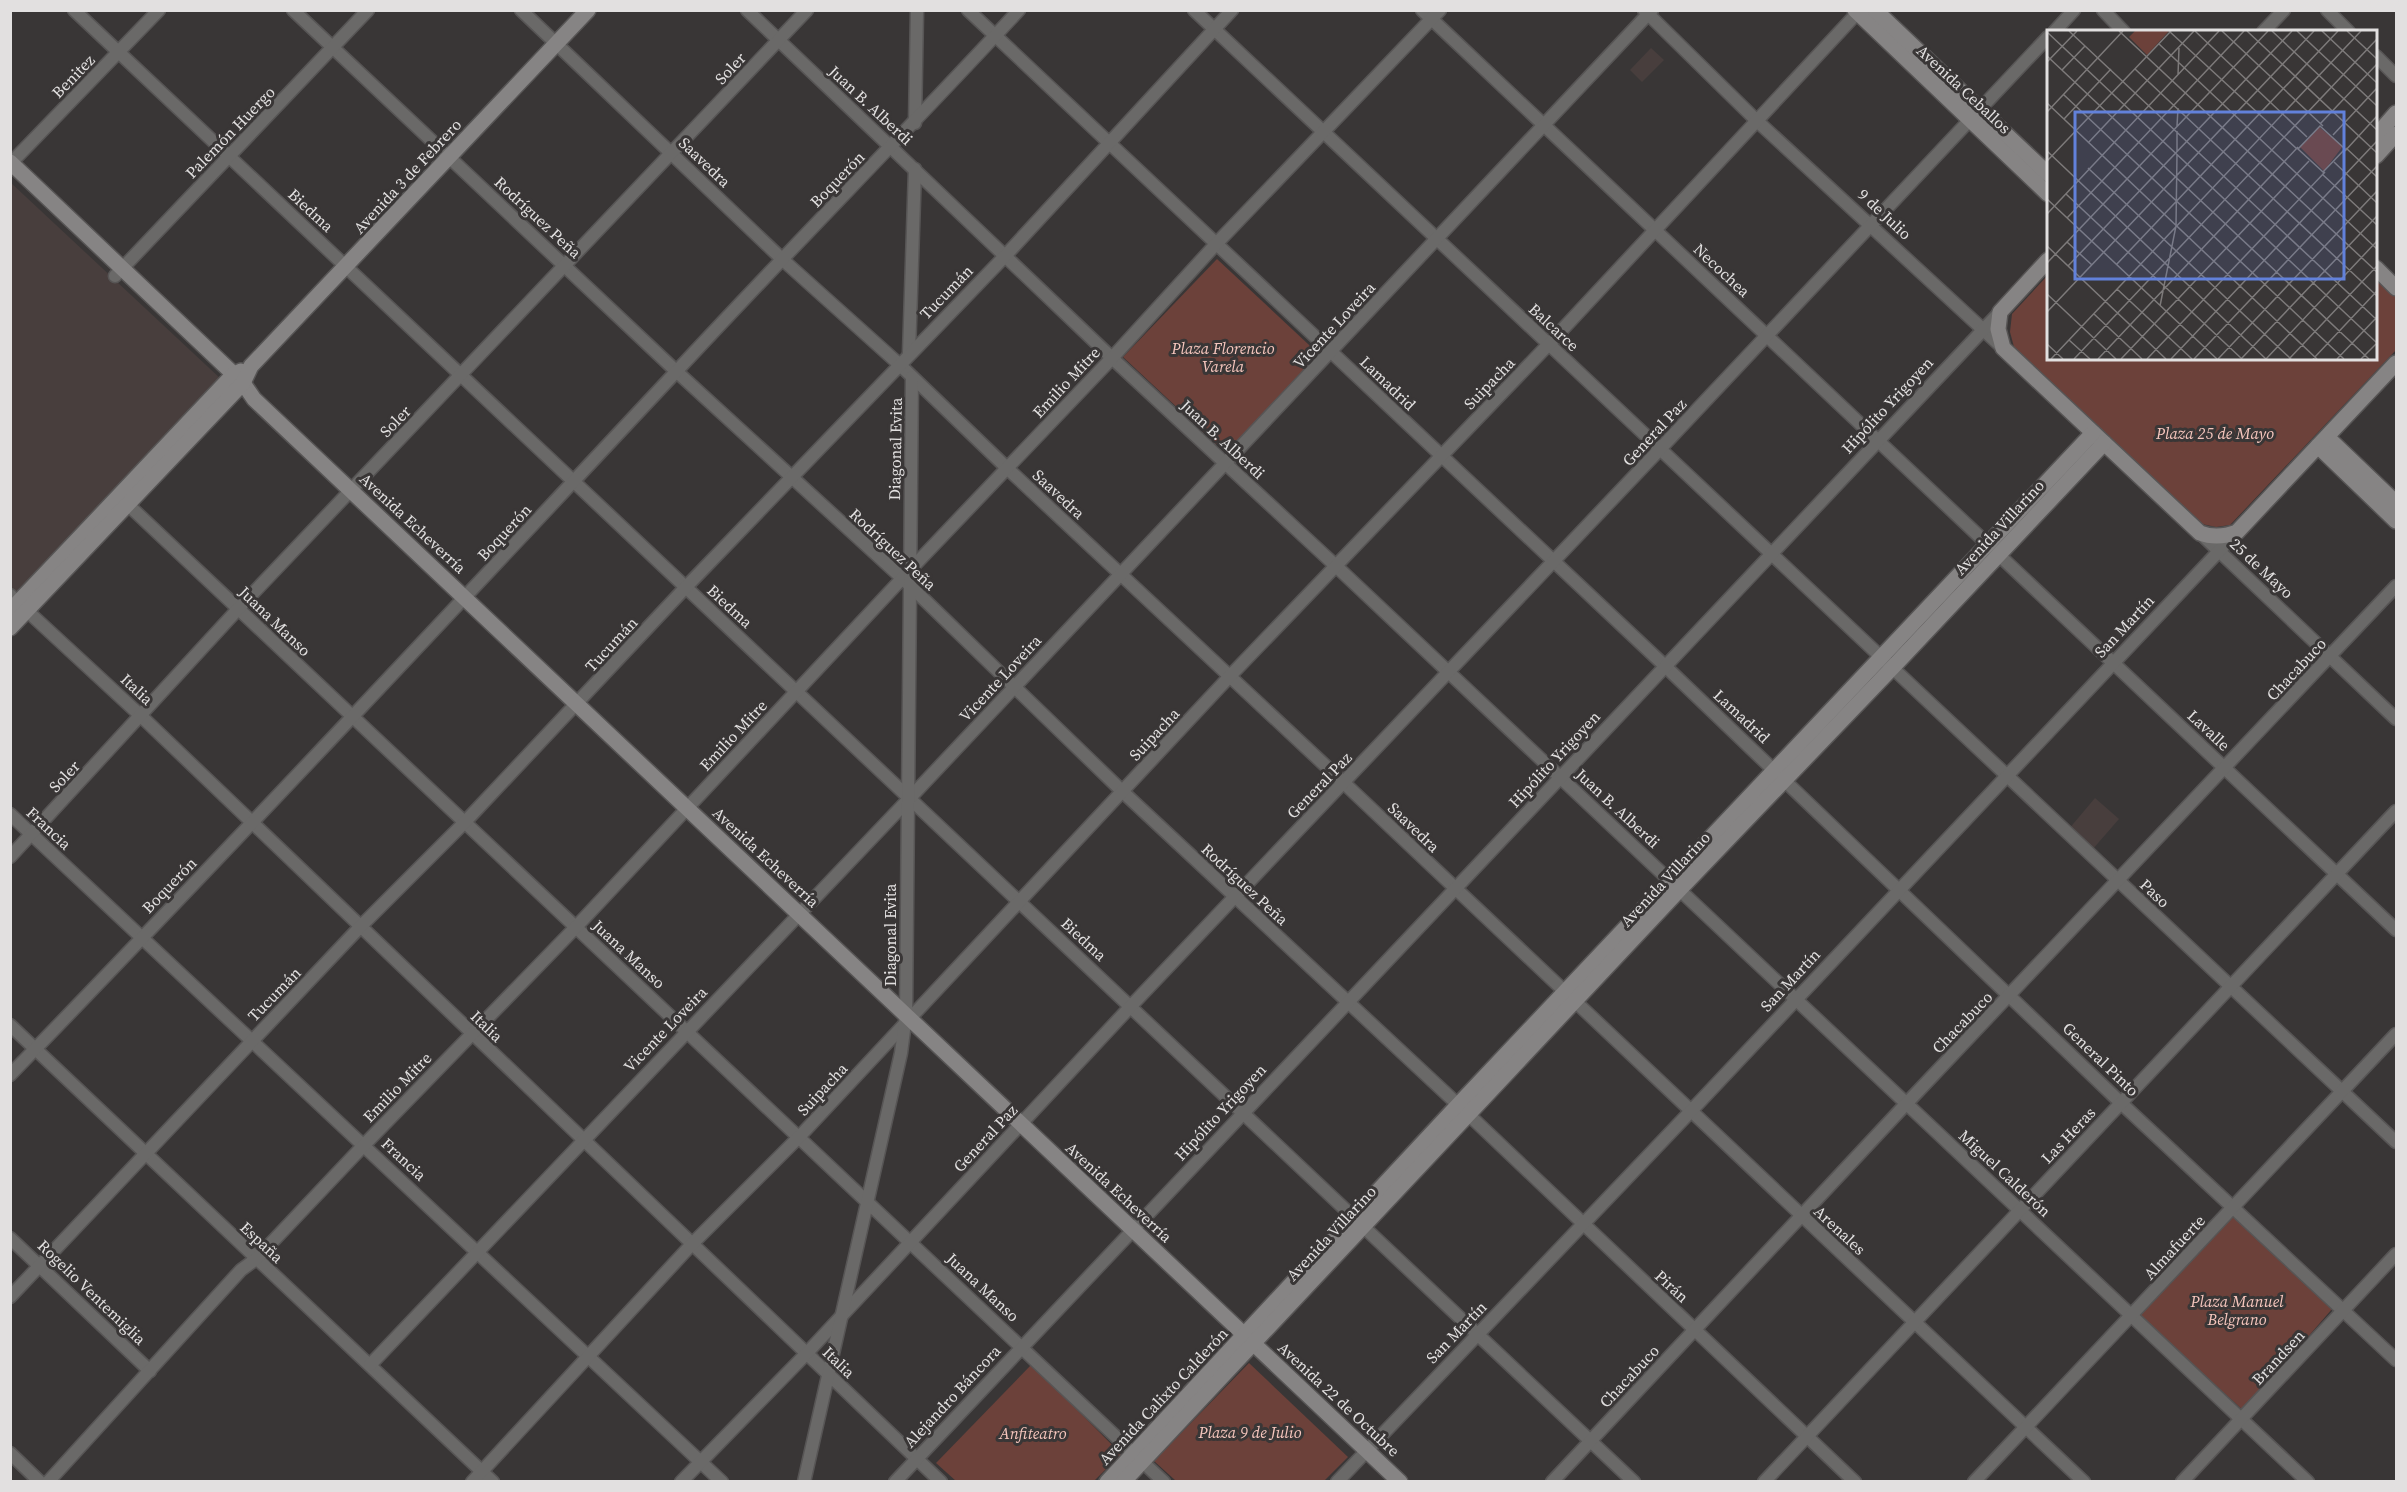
<svg xmlns="http://www.w3.org/2000/svg" width="2407" height="1492" font-family="'Source Serif 4',serif">
<rect width="100%" height="100%" fill="#393636"/>
<g fill="#483e3d">
<path d="M1651,48L1664,60L1642,82L1630,70Z"/>
<path d="M10,182L222,380L18,594L10,587Z"/>
<path d="M2095,798L2119,819L2092,850L2068,830Z"/>
</g>
<g fill="#6c413a">
<path d="M1217,259L1323,358L1228,455L1123,357Z"/>
<path d="M2048,275V358H2376V276L2396,295V350L2230,525L2216,527L2202,524L2014,347L2010,332L2012,314Z"/>
<path d="M2237,1209L2332,1309L2244,1411L2138,1315Z"/>
<path d="M1249,1363L1348,1457L1324,1481H1176L1154,1461Z"/>
<path d="M1032,1364L1121,1454L1094,1481H956L936,1463Z"/>
</g>
<g fill="none" stroke-linecap="round" stroke-linejoin="round">
<defs>
<g id="street">
<path d="M74,10L1634,1482"/>
<path d="M293,10L676,371L902,578L1123,792L1468,1114L1855,1482"/>
<path d="M521,10L783,260L900,365L1008,469L1344,783L2084,1482"/>
<path d="M747,10L1112,358L1337,567L2308,1482"/>
<path d="M968,10L1665,666L2121,1103L2396,1360"/>
<path d="M1194,10L2396,1142"/>
<path d="M1422,10L2396,930"/>
<path d="M1644,10L1756,120L2003,348"/>
<path d="M2103,10L2124,32"/>
<path d="M2327,10L2349,32"/>
<path d="M2054,32L2074,10"/>
<path d="M2263,32L2284,10"/>
<path d="M2376,56L2396,76"/>
<path d="M915,123L917,10"/>
<path d="M10,164L159,10"/>
<path d="M115,276L368,10"/>
<path d="M909,353L915,169"/>
<path d="M122,499L1164,1482"/>
<path d="M2200,533L2396,719"/>
<path d="M10,595L141,716L941,1482"/>
<path d="M10,814L722,1482"/>
<path d="M10,857L239,608L807,10"/>
<path d="M10,1025L493,1482"/>
<path d="M10,1075C234,844 454,609 674,374C788,251 905,133 1019,10"/>
<path d="M10,1238L150,1371"/>
<path d="M10,1297L360,927L464,823L686,587L1006,255L1232,10"/>
<path d="M370,1365L907,801L1652,10"/>
<path d="M10,1453L40,1482"/>
<path d="M48,1482L241,1270L256,1259L364,1145L576,927L910,570L1112,358L1216,244L1440,10"/>
<path d="M472,1482L692,1244L800,1136L1230,676L1548,345L1860,10"/>
<path d="M681,1482L806,1354L1131,1006L1660,449L2048,37"/>
<path d="M804,1482L901,1053L906,1015L912,377"/>
<path d="M895,1482L2000,312"/>
<path d="M1337,1482L1691,1111L2237,532"/>
<path d="M1552,1482L1906,1104L2396,586"/>
<path d="M1764,1482L2396,811"/>
<path d="M1974,1482L2396,1034"/>
<path d="M2182,1482L2396,1254"/>
</g>
<g id="secondary">
<path d="M1855,10L2048,194"/>
<path d="M1875,10L2048,174"/>
<path d="M2376,136L2396,113"/>
<path d="M2376,156L2396,134"/>
<path d="M10,162L243,383L254,399L1400,1482"/>
<path d="M2048,260L2000,312L1998,329L2003,348L2200,533C2213,538 2224,537 2237,532L2396,363"/>
<path d="M2376,268L2396,288"/>
<path d="M2327,437L2396,503"/>
<path d="M2318,446L2396,521"/>
<path d="M10,611L233,375L241,371"/>
<path d="M10,628L243,383L251,366L588,10"/>
<path d="M1107,1482L1458,1105L2093,433"/>
<path d="M1123,1482L1680,889L1893,667L2104,443"/>
</g>
</defs>
<use href="#street" stroke="#575555" stroke-width="15"/>
<use href="#secondary" stroke="#575555" stroke-width="18"/>
<use href="#street" stroke="#6a6968" stroke-width="12"/>
<use href="#secondary" stroke="#868484" stroke-width="15"/>
</g>
<g text-anchor="middle" stroke-width="6" stroke-linejoin="round" paint-order="stroke">
<g font-size="16" fill="#e2e0e0" stroke="#393636">
<text transform="translate(730 68) rotate(-47)" y="6">Soler</text>
<text transform="translate(73 76) rotate(-46)" y="6">Benitez</text>
<text transform="translate(1964 89) rotate(43)" y="6">Avenida Ceballos</text>
<text transform="translate(871 105) rotate(43)" y="6">Juan B. Alberdi</text>
<text transform="translate(230 132) rotate(-46)" y="6">Palemón Huergo</text>
<text transform="translate(705 162) rotate(44)" y="6">Saavedra</text>
<text transform="translate(407 176) rotate(-47)" y="6">Avenida 3 de Febrero</text>
<text transform="translate(837 179) rotate(-46)" y="6">Boquerón</text>
<text transform="translate(311 210) rotate(43)" y="6">Biedma</text>
<text transform="translate(1885 214) rotate(43)" y="6">9 de Julio</text>
<text transform="translate(538 217) rotate(43)" y="6">Rodríguez Peña</text>
<text transform="translate(1722 270) rotate(43)" y="6">Necochea</text>
<text transform="translate(946 292) rotate(-46)" y="6">Tucumán</text>
<text transform="translate(1334 325) rotate(-47)" y="6">Vicente Loveira</text>
<text transform="translate(1554 327) rotate(43)" y="6">Balcarce</text>
<text transform="translate(1066 382) rotate(-47)" y="6">Emilio Mitre</text>
<text transform="translate(1388 383) rotate(44)" y="6">Lamadrid</text>
<text transform="translate(1489 383) rotate(-46)" y="6">Suipacha</text>
<text transform="translate(1887 405) rotate(-47)" y="6">Hipólito Yrigoyen</text>
<text transform="translate(395 421) rotate(-46)" y="6">Soler</text>
<text transform="translate(1654 432) rotate(-47)" y="6">General Paz</text>
<text transform="translate(1223 439) rotate(43)" y="6">Juan B. Alberdi</text>
<text transform="translate(895 449) rotate(-89)" y="6">Diagonal Evita</text>
<text transform="translate(1059 494) rotate(43)" y="6">Saavedra</text>
<text transform="translate(413 523) rotate(43)" y="6">Avenida Echeverría</text>
<text transform="translate(1999 527) rotate(-47)" y="6">Avenida Villarino</text>
<text transform="translate(504 532) rotate(-47)" y="6">Boquerón</text>
<text transform="translate(893 549) rotate(43)" y="6">Rodríguez Peña</text>
<text transform="translate(2262 568) rotate(43)" y="6">25 de Mayo</text>
<text transform="translate(730 606) rotate(43)" y="6">Biedma</text>
<text transform="translate(275 621) rotate(44)" y="6">Juana Manso</text>
<text transform="translate(2124 626) rotate(-47)" y="6">San Martín</text>
<text transform="translate(611 644) rotate(-47)" y="6">Tucumán</text>
<text transform="translate(2296 669) rotate(-47)" y="6">Chacabuco</text>
<text transform="translate(1000 678) rotate(-47)" y="6">Vicente Loveira</text>
<text transform="translate(137 689) rotate(43)" y="6">Italia</text>
<text transform="translate(1742 716) rotate(43)" y="6">Lamadrid</text>
<text transform="translate(2209 730) rotate(43)" y="6">Lavalle</text>
<text transform="translate(1154 734) rotate(-47)" y="6">Suipacha</text>
<text transform="translate(733 735) rotate(-47)" y="6">Emilio Mitre</text>
<text transform="translate(1554 759) rotate(-47)" y="6">Hipólito Yrigoyen</text>
<text transform="translate(64 776) rotate(-47)" y="6">Soler</text>
<text transform="translate(1319 785) rotate(-46)" y="6">General Paz</text>
<text transform="translate(1618 808) rotate(43)" y="6">Juan B. Alberdi</text>
<text transform="translate(1414 827) rotate(44)" y="6">Saavedra</text>
<text transform="translate(49 828) rotate(43)" y="6">Francia</text>
<text transform="translate(766 857) rotate(43)" y="6">Avenida Echeverría</text>
<text transform="translate(1665 879) rotate(-47)" y="6">Avenida Villarino</text>
<text transform="translate(1245 884) rotate(43)" y="6">Rodríguez Peña</text>
<text transform="translate(169 885) rotate(-46)" y="6">Boquerón</text>
<text transform="translate(2155 893) rotate(43)" y="6">Paso</text>
<text transform="translate(890 935) rotate(-90)" y="6">Diagonal Evita</text>
<text transform="translate(1084 939) rotate(43)" y="6">Biedma</text>
<text transform="translate(629 954) rotate(43)" y="6">Juana Manso</text>
<text transform="translate(1790 980) rotate(-47)" y="6">San Martín</text>
<text transform="translate(274 994) rotate(-46)" y="6">Tucumán</text>
<text transform="translate(1962 1022) rotate(-46)" y="6">Chacabuco</text>
<text transform="translate(487 1026) rotate(44)" y="6">Italia</text>
<text transform="translate(665 1029) rotate(-46)" y="6">Vicente Loveira</text>
<text transform="translate(2101 1059) rotate(44)" y="6">General Pinto</text>
<text transform="translate(397 1087) rotate(-46)" y="6">Emilio Mitre</text>
<text transform="translate(822 1089) rotate(-47)" y="6">Suipacha</text>
<text transform="translate(1220 1112) rotate(-47)" y="6">Hipólito Yrigoyen</text>
<text transform="translate(2068 1135) rotate(-47)" y="6">Las Heras</text>
<text transform="translate(985 1138) rotate(-47)" y="6">General Paz</text>
<text transform="translate(404 1159) rotate(43)" y="6">Francia</text>
<text transform="translate(2005 1173) rotate(43)" y="6">Miguel Calderón</text>
<text transform="translate(1119 1192) rotate(43)" y="6">Avenida Echeverría</text>
<text transform="translate(1840 1230) rotate(43)" y="6">Arenales</text>
<text transform="translate(1331 1233) rotate(-47)" y="6">Avenida Villarino</text>
<text transform="translate(262 1242) rotate(43)" y="6">España</text>
<text transform="translate(2174 1247) rotate(-47)" y="6">Almafuerte</text>
<text transform="translate(1672 1286) rotate(43)" y="6">Pirán</text>
<text transform="translate(983 1287) rotate(43)" y="6">Juana Manso</text>
<text transform="translate(92 1292) rotate(44)" y="6">Rogelio Ventemiglia</text>
<text transform="translate(1456 1332) rotate(-46)" y="6">San Martín</text>
<text transform="translate(2278 1357) rotate(-47)" y="6">Brandsen</text>
<text transform="translate(839 1362) rotate(44)" y="6">Italia</text>
<text transform="translate(1629 1376) rotate(-47)" y="6">Chacabuco</text>
<text transform="translate(952 1396) rotate(-47)" y="6">Alejandro Báncora</text>
<text transform="translate(1163 1396) rotate(-47)" y="6">Avenida Calixto Calderón</text>
<text transform="translate(1339 1399) rotate(43)" y="6">Avenida 22 de Octubre</text>
</g>
<g font-size="16" font-style="italic" fill="#f6c6bd" stroke="#393636">
<text x="1223" y="354">Plaza Florencio<tspan x="1223" dy="18">Varela</tspan></text>
<text x="2215" y="439">Plaza 25 de Mayo</text>
<text x="2237" y="1307">Plaza Manuel<tspan x="2237" dy="18">Belgrano</tspan></text>
<text x="1250" y="1438">Plaza 9 de Julio</text>
<text x="1033" y="1439">Anfiteatro</text>
</g>
</g>
<g transform="translate(2047 30)">
<rect width="330" height="330" fill="#393636"/>
<path d="M88,1H122L100,25L82,7ZM272,97L296,116L277,141L253,117Z" fill="#6c413a"/>
<path fill="none" stroke="#7d7a7a" stroke-width="1.5" d="M22,1L330,290M72,1L330,242M122,1L250,119M148,1L260,107M175,1L276,96M200,1L330,123M225,1L330,100M250,1L330,76M275,1L330,53M300,1L330,29M0,2L330,313M112,14L330,219M0,26L322,329M0,32L30,1M88,39L330,266M15,40L38,16M131,45L132,18M17,65L297,329M0,73L270,329M0,82L76,1M17,89L64,39M273,94L330,34M130,96L131,78M273,96L298,119L276,142L251,119ZM286,105L330,58M41,113L147,1M299,118L330,147M0,121L219,329M298,121L330,86M130,122V101M0,131L124,1M287,132L330,173M41,138L244,329M275,144L330,195M19,164L195,329M0,169L170,329M0,184L172,1M20,188L197,1M20,212L45,235M0,216L119,329M0,233L221,1M69,235L291,1M21,236L245,1M70,259L145,329M0,264L69,329M113,276L129,196L130,124M0,282L267,1M47,284L95,329M22,310L43,329M0,314L16,329M4,329L314,1M27,329L330,9M51,329L251,117M74,329L262,131M100,329L278,142M124,329L330,111M147,329L330,136M171,329L330,161M194,329L330,186M219,329L330,211M242,329L330,236M266,329L330,261M290,329L330,287M314,329L330,313"/>
<path fill="#6281db" fill-opacity="0.15" stroke="#6281db" stroke-width="3" d="M28,82H297V249H28Z"/>
<rect width="330" height="330" fill="none" stroke="#e2e0e0" stroke-width="3"/>
</g>
<rect width="2407" height="1492" fill="none" stroke="#e2e0e0" stroke-width="24"/>
</svg>
